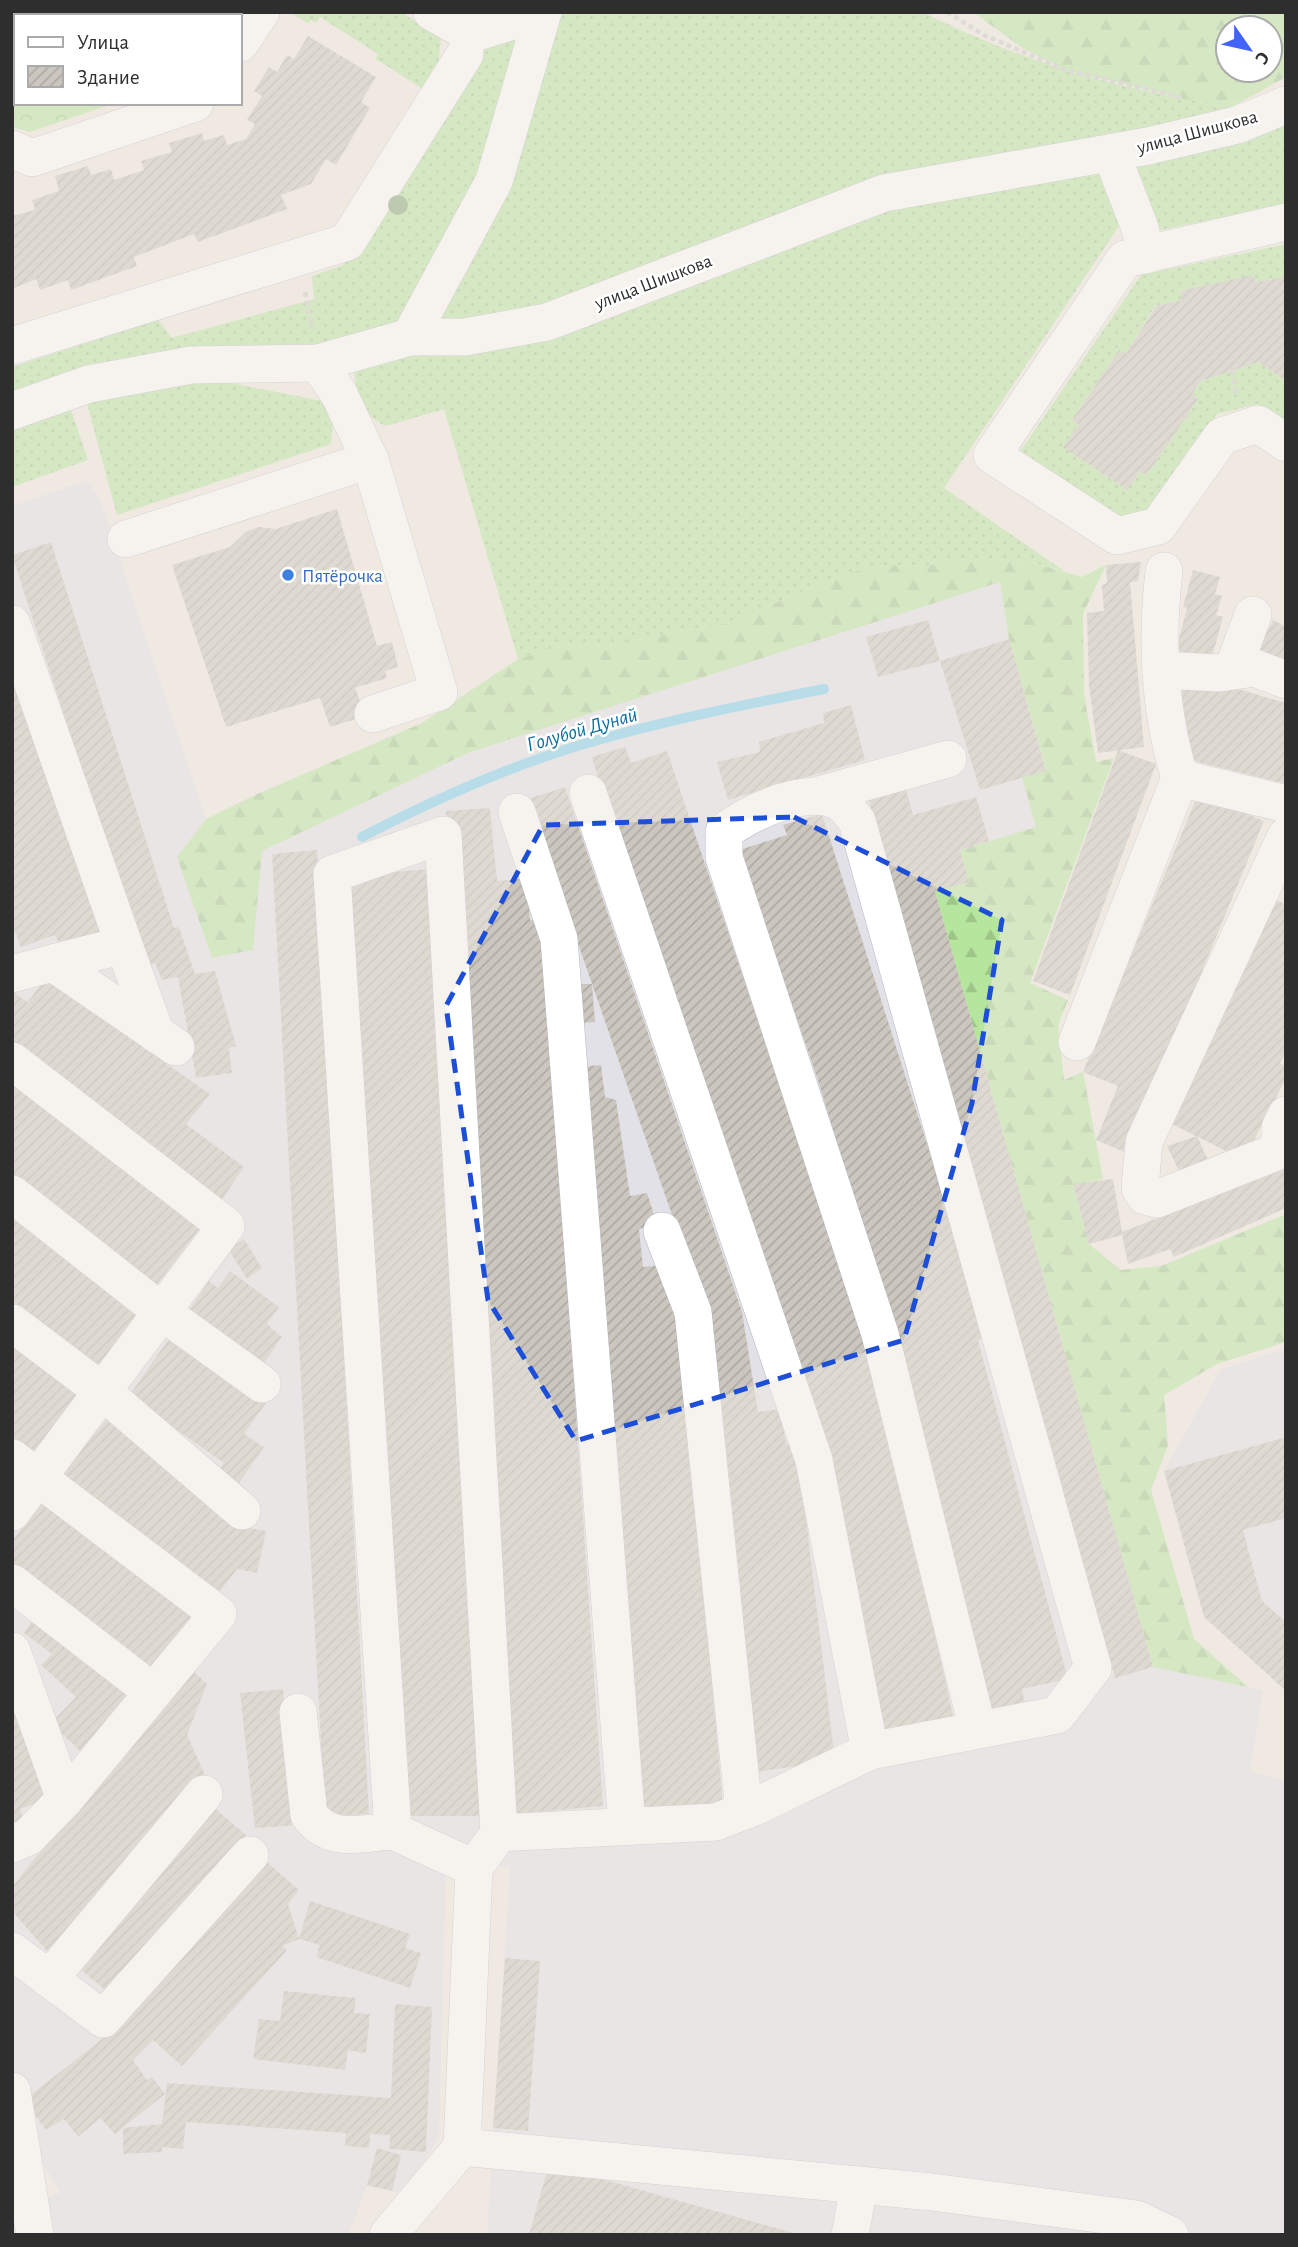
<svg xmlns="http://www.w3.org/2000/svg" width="1298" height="2247" font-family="'Alegreya Sans',sans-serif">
<defs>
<pattern id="grass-dots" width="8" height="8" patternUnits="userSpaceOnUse" patternTransform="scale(1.75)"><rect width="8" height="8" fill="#b6e59e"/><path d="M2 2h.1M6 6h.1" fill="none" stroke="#9dc588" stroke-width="1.8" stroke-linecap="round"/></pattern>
<pattern id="forest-firs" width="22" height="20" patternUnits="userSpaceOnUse" patternTransform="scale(1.75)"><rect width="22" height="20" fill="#b6e59e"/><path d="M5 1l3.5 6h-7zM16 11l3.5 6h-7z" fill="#9dc588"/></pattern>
<pattern id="park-crowns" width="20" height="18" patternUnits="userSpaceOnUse" patternTransform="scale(1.75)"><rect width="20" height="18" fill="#b6e59e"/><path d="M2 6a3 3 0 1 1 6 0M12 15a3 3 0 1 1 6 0" fill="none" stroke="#9dc588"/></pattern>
<pattern id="building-hatch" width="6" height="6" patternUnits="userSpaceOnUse" patternTransform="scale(1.75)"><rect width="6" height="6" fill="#cbc7bf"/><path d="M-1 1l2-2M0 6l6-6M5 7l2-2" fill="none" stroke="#afaba4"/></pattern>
</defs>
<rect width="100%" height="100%" fill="#efe9e1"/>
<g fill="#e3e1e8">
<path d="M87,480L100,499L206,819L177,857L253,949L262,851L470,751L1000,581L1009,639L1046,771L1036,827L960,850L969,882L935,892L1153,1667L1263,1690L1250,1772L1286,1780V2235H487L510,1867L446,1865L439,2137L404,2194L367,2186L348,2235H53L44,2197L61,2193L30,2142L12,2087V506Z"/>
<path d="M1286,1349V1691L1204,1617L1164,1471L1221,1369Z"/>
</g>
<g fill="url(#grass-dots)">
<path d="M401,12L441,38L437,73L426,91L376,59L378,54L320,17L316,23L311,20L308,23L291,13Z"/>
<path d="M543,12H923C1009,57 1141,99 1237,104L1153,144L1286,105V204L1132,236L1119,226L944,488L1064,571L1027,561L972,558L926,566L895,565L850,572L727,623L608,645L560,647L518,659L444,409L386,426C360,414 357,397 354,370L410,337L494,181Z"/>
<path d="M523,33L503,123L414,301L396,322L321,350L12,411V367L158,320L172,338L314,299L312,276L343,265L356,251L475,59L491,40Z"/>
<path d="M1286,244V277L1255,282L1253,276L1180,291L1182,300L1155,306L1126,354L1119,350L1072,420L1079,425L1064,447L1127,490L1140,471L1147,475L1198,399L1192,394L1201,381L1259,362L1286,381V422L1258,404L1217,414L1150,510L1121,518L1019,453L1141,275Z"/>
<path d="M200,377L322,401L333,421L331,444L117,515L85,396Z"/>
<path d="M69,404L88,460L12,487V424Z"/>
</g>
<g fill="url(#forest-firs)" fill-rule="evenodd">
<path d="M973,12H1286V77L1237,104L1194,101L1065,70L1021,47ZM1228,28H1270V70H1228Z"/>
<path d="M972,558L1027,561L1082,577L1106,565L1083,614L1084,694L1096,762L1114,758L1030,983L1068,1000L1058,1025L1064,1080L1083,1072L1103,1179L1073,1185L1089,1244L1121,1270L1161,1266L1286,1214V1342L1217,1364L1164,1395L1168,1445L1151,1490L1194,1639L1248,1687L1153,1667L935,891L968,881L960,850L1036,827L1022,777L1046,770L1009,639L1000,582L470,752L262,851L253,950L212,958L177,857L206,819L255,795L422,723L518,659L560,647L608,645L727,623L850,572L895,565L926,566Z"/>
</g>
<g fill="url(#park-crowns)">
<path d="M35,12H205L203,16H19Z"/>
<path d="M16,16V103H115L30,132L12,127V17Z"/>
</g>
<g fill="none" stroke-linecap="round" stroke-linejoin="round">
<path stroke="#75cff0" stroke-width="10" d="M362,837C433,800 507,767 584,744C662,721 743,705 824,689"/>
</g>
<g fill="url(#building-hatch)">
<path d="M308,36L376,77L361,102L370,108L336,165L326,159L311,184L281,195L287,209L198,242L194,234L134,257L137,266L71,290L68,280L40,290L36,279L12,289V216L35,210L32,200L59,191L55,176L88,166L91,175L111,169L114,180L144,170L141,161L172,152L169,143L202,133L204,141L224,135L227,145L246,139L255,124L247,120L262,96L254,91L269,67L277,72L287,55L294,59Z"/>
<path d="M1253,275L1255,282L1286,277V381L1259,362L1201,381L1192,394L1198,399L1174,435L1147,475L1140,471L1127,490L1063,447L1079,425L1072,420L1119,350L1126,354L1156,306L1182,300L1180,291Z"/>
<path d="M337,509L377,646L392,642L398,667L385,671L387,678L355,688L366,716L330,727L320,698L226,727L172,565L230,547L247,531L259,527L276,529Z"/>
<path d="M51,542L174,928L179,927L195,974L215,971L236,1046L229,1048L232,1073L196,1078L178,977L162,980L155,963L146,967L12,555Z"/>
<path d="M1141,562L1138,581L1130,582L1144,747L1098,753L1089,685L1087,613L1104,611L1102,585L1107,583L1106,565Z"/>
<path d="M1193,570L1220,577L1215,594L1222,596L1216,615L1223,617L1210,664L1175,654L1187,608L1183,607Z"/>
<path d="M928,620L940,661L878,677L866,637Z"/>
<path d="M1273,620L1286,627V663L1258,649Z"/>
<path d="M1009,639L1046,771L980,790L940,661Z"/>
<path d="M13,679L108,937L64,954L55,935L21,947L12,924Z"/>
<path d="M1183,683L1235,688L1286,703V784L1185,759L1179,719Z"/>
<path d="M851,705L865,760L728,800L717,762L760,752L759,742L824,723L823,713Z"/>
<path d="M625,747L631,763L667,751L882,1390L954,1721L886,1736L592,757Z"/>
<path d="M1118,750L1156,764L1070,995L1033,981Z"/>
<path d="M904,783L913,815L976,797L989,841L960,850L969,882L935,891L1153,1667L1115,1678L1088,1583L1055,1491L1063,1489L867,794Z"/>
<path d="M565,787L742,1312L758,1412L780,1409L786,1444L797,1443L835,1761L754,1772L707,1316L528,799Z"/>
<path d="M1198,794L1264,821L1127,1153L1096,1140L1118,1086L1083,1072Z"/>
<path d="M490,808L497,881L527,878L530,920L542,921L603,1806L516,1814L446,811Z"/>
<path d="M822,814L988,1336L978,1340L1068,1679L1022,1689L1025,1705L987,1713L898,1341L817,1077L739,850L787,835L783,825Z"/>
<path d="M317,850L369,1814L325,1816L272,854Z"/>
<path d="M429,869L481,1816H403L348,876Z"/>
<path d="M1277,900L1286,905V1052L1280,1063L1286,1066V1078L1244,1160L1164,1120Z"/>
<path d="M45,979L210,1094L186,1124L244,1167L221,1201L12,1044V992L28,1002Z"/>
<path d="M575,984H592L595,1022L577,1023Z"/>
<path d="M601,1065L605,1097L616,1100L630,1196L647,1193L657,1224L639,1229L643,1267L662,1265L678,1297L723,1807L644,1814L579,1067Z"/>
<path d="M12,1082L200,1228L153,1290L12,1178Z"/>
<path d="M1197,1136L1208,1160L1179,1171L1167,1146Z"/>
<path d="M1286,1168V1208L1174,1257L1170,1249L1128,1264L1122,1235L1089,1244L1073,1184L1113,1179L1122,1232Z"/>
<path d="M12,1210L144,1312L99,1376L12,1309Z"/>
<path d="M244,1239L262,1268L247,1279L228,1249Z"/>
<path d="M230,1271L279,1307L267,1324L282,1337L262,1366L187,1313L209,1281L218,1288Z"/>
<path d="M170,1337L266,1403L244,1434L264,1447L234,1490L214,1476L224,1463L129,1396Z"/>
<path d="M12,1340L86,1399L37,1462L12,1442Z"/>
<path d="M108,1418L237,1526L266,1531L257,1573L237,1569L216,1597L61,1474Z"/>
<path d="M1286,1437V1518L1243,1530L1262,1601L1286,1622V1691L1204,1617L1164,1471Z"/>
<path d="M43,1500L197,1616L153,1676L12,1567V1541Z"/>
<path d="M35,1616L134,1698L83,1754L51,1723L76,1697L41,1665L52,1654L24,1633Z"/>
<path d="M188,1666L207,1684L187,1735L206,1777L187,1790L47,1951L12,1911V1887Z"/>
<path d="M283,1689L298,1825L255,1828L240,1693Z"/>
<path d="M12,1692L50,1798L20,1809L27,1828L12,1834Z"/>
<path d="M212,1806L246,1835L109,1993L75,1965Z"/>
<path d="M263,1859L299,1890L288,1904L299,1939L282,1946L287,1950L182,2066L153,2040L133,2060L147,2080L152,2077L165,2094L115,2134L100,2118L78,2137L64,2119L46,2130L24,2100L124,2022Z"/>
<path d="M310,1901L410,1934L405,1948L421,1953L410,1988L316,1957L320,1945L299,1939Z"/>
<path d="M505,1958L540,1961L528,2131L493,2128Z"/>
<path d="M284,1991L356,1998L354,2013L370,2014L366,2053L348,2050L345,2070L253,2059L259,2019L280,2021Z"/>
<path d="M395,2004L432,2007L426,2152L389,2149L390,2135L370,2134L369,2148L345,2146L346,2133L186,2122L183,2149L162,2147V2152L123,2154V2128L162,2124L167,2083L391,2098Z"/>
<path d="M377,2148L401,2155L392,2191L367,2185Z"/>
<path d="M549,2164L797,2234L796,2235H529Z"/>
</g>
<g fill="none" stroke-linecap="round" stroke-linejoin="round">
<defs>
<g id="minor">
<path d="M432,12L471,34L541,12"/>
<path d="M240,43L261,12"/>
<path d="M12,149L32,158L195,103"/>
<path d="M1111,153L1140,228L1146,255"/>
<path d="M1286,222L1125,259L992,455L1117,536L1158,526L1222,436L1258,424L1286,443"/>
<path d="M410,337L494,181L543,12"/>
<path d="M12,346L347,242L465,54"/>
<path d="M318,363L339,394L370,460L439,692L373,714"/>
<path d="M12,411L89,384L191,365L318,363L410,337H465L547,322L884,193L1148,146L1237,125L1286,105"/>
<path d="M126,539L370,460"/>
<path d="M1164,571C1156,641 1159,711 1180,778"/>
<path d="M12,624L124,945L53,963"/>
<path d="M1161,670L1219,673L1255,668L1286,680"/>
<path d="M1232,671L1253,615"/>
<path d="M588,793L814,1460L870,1751L1057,1715L1093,1668L857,821C852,816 848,808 842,804C813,782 749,812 724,832V857L880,1334L978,1730"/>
<path d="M819,795L948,759"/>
<path d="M517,812L559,939L627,1827"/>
<path d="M1286,836L1144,1142L1140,1188L1145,1196L1157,1199L1286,1148"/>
<path d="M124,945L156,1034"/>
<path d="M12,974L53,963L176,1047"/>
<path d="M1077,1042L1180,778L1286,804"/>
<path d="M12,1061L226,1226L12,1512"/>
<path d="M1280,1150V1128L1286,1115"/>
<path d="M12,1194L162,1312L262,1384"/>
<path d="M662,1231L693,1312L744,1811"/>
<path d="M12,1323L102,1391L242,1511"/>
<path d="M12,1458L218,1614L65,1799L28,1837L12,1844"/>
<path d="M12,1583L153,1692"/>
<path d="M12,1651L65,1799"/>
<path d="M298,1712L309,1815C331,1844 360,1833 393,1831"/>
<path d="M499,1833L716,1822L757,1806L870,1751"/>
<path d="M12,1951L103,2019L250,1855"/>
<path d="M49,1979L204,1794"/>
<path d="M12,2091L35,2235"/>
<path d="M462,2147L932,2192L1136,2219L1170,2235"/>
<path d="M388,2235L462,2147L474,1868L393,1831L332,874L443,835L499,1833L474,1868"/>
<path d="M850,2235L859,2186"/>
</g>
</defs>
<use href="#minor" stroke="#b4b7c1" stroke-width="38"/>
<g stroke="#c9c9c9" stroke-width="4.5" stroke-dasharray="5 3.5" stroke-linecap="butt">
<path d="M947,12L984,35L1065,70L1184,98"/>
<path d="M305,292L312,328"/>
<path d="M1232,371L1236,394"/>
</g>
<use href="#minor" stroke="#fff" stroke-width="37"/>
</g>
<circle fill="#84a574" cx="398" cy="205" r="10"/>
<path d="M0 0H1298V2247H0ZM794,817L1002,920L972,1103L904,1340L576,1441L488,1300L446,1006L543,825Z" fill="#efe9e1" fill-opacity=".55" fill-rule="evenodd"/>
<path fill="none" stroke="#1d4ed8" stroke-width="5" stroke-dasharray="14 9" stroke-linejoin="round" d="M794,817L1002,920L972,1103L904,1340L576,1441L488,1300L446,1006L543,825Z"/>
<circle fill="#3f7fe0" stroke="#fff" stroke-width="2.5" cx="288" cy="575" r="7"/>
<g text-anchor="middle" stroke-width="5" stroke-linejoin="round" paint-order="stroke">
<g font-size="19" fill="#2e2e2e" stroke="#fff">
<text transform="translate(1197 131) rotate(-15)" y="7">улица Шишкова</text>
<text transform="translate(653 281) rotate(-21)" y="7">улица Шишкова</text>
</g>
<g font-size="19" fill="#366cbe" stroke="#fff" text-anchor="start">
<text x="302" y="582">Пятёрочка</text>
</g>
<g font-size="21" font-style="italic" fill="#0d6fa3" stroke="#fff">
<text transform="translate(582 729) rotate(-16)" y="7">Голубой Дунай</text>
</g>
</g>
<rect width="1298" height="2247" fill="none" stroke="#2e2e2e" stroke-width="28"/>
<rect x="14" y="14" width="228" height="91" fill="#ffffff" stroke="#ababab" stroke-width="2"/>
<rect x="28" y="37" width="35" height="10" fill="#ffffff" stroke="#ababab" stroke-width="2"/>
<text x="77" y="49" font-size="21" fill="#2e2e2e">Улица</text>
<rect x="28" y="66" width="35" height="21" fill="url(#building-hatch)" stroke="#ababab" stroke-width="2"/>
<text x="77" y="84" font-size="21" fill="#2e2e2e">Здание</text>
<g transform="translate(1249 49) rotate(124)"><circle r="33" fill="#ffffff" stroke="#ababab" stroke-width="2"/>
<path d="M0-5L12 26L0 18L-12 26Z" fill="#4264fb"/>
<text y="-10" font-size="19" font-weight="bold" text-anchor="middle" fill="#2e2e2e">С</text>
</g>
</svg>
